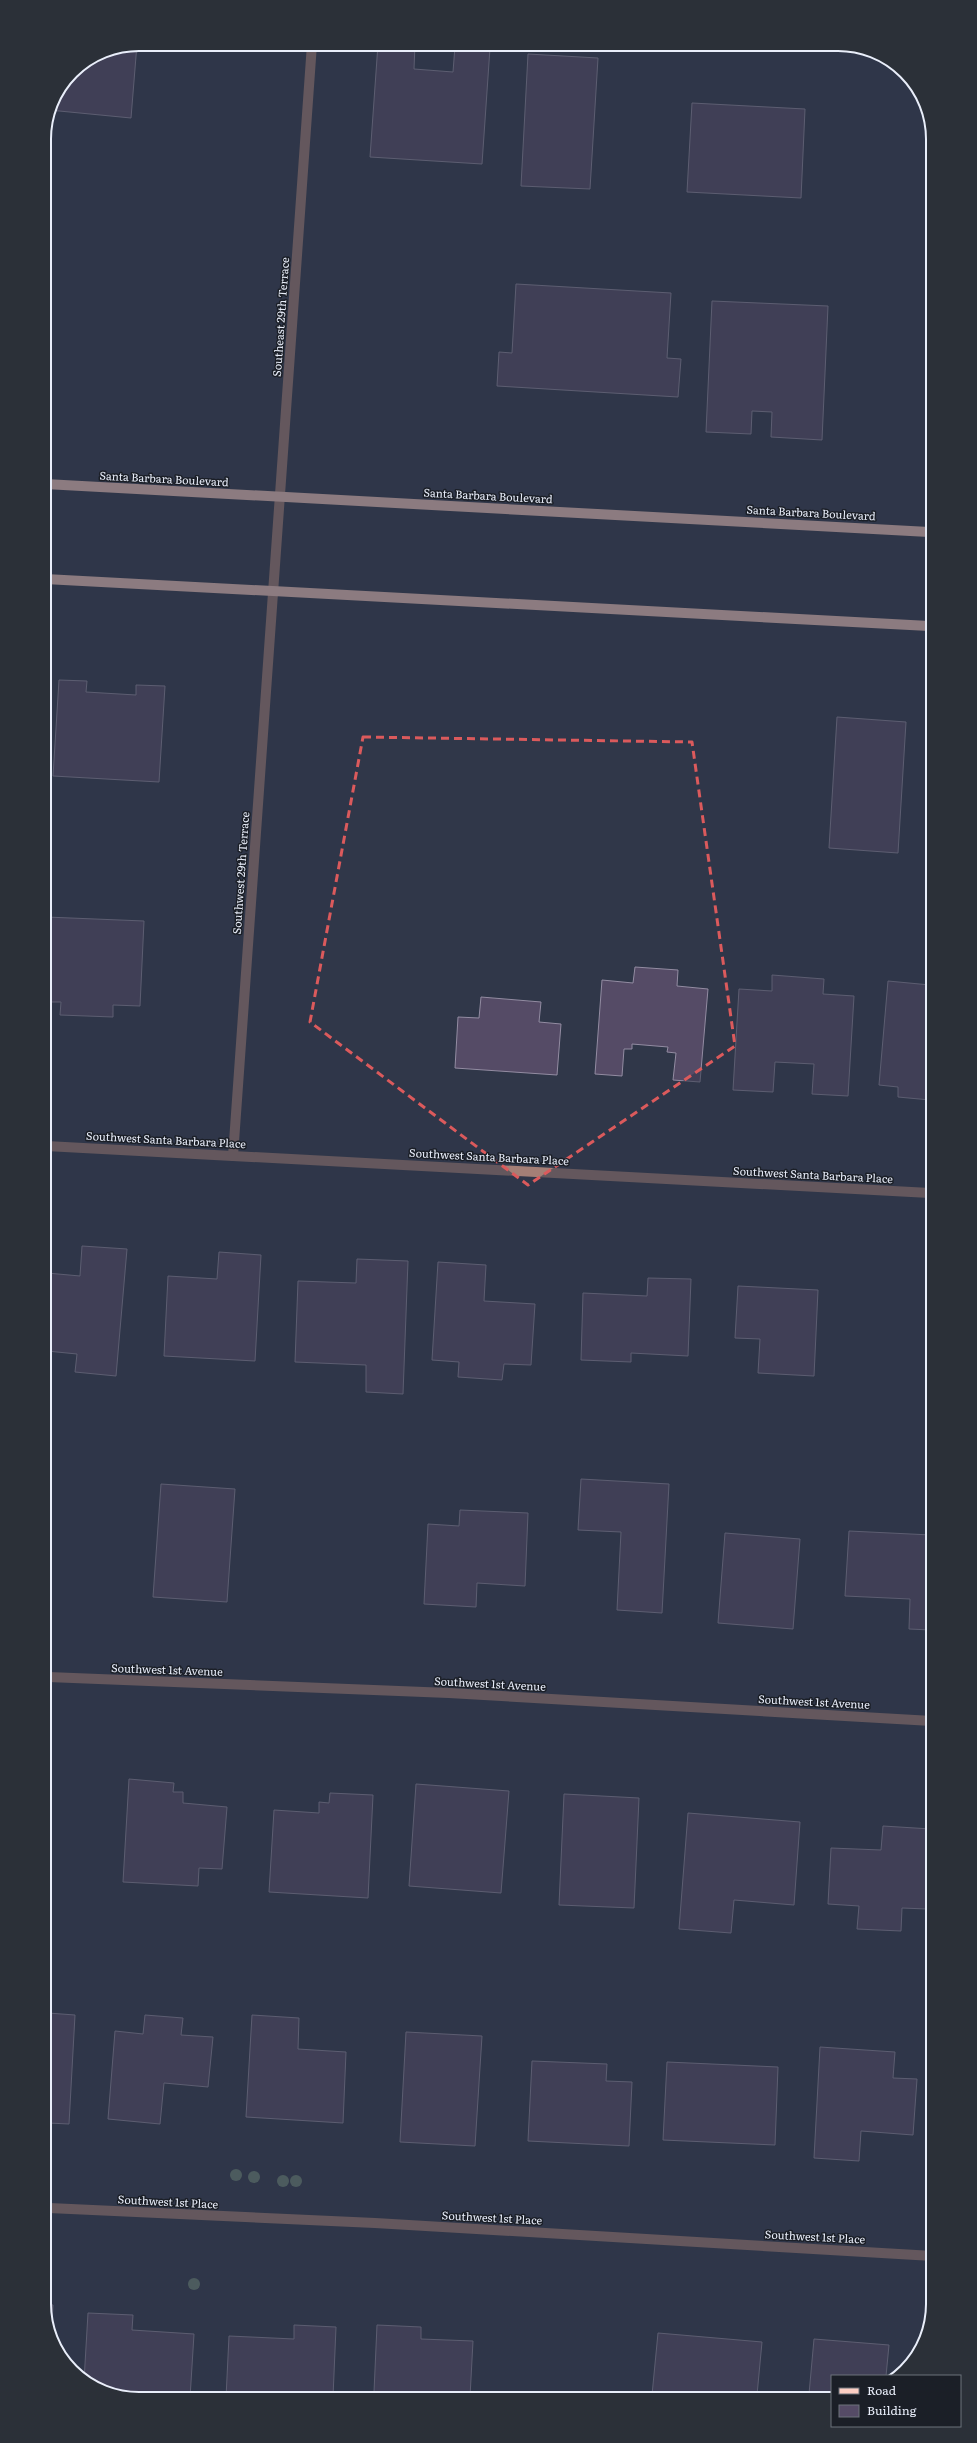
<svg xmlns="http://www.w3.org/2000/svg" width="977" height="2443" font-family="Literata,serif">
<rect width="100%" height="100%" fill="#303749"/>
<g fill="#554b66" stroke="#938ca2">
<path d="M137,44L131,118L49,110L51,102L72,72L103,51Z"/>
<path d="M378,44H415L414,69L453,72L455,46L490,48L482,164L370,157Z"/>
<path d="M528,54L598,58L590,189L521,186Z"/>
<path d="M692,103L805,109L801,198L687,192Z"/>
<path d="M516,284L671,293L667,358L681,359L678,397L497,386L499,352L512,353Z"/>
<path d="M712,301L828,306L822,440L771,437L772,412L752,411L751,434L706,432Z"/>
<path d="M45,311H49L45,367Z"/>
<path d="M59,680L87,681L86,692L136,695V685L165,686L159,782L53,776Z"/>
<path d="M837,717L906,722L898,853L829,848Z"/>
<path d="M46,917L144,921L140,1006L113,1005V1017L60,1015L61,1002H46Z"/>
<path d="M635,967L678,970L677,986L708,989L700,1082L673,1080L676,1053L667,1052L668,1047L632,1044V1049H624L622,1076L595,1074L602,980L633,983Z"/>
<path d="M772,975L824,979L823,994L854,996L848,1096L812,1094L814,1064L775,1062L773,1092L733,1090L739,989L772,991Z"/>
<path d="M888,981L930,985V1100L898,1097V1087L879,1085Z"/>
<path d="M481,997L541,1002L539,1022L561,1024L557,1075L455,1068L458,1017L479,1018Z"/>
<path d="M82,1246L127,1249L116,1376L75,1372L77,1354L47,1351V1273L80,1276Z"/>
<path d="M219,1252L261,1255L255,1361L164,1356L168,1276L217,1279Z"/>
<path d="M357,1259L408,1261L403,1394L366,1392V1365L295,1362L298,1281L356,1283Z"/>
<path d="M438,1262L486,1265L484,1301L535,1304L531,1365L504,1364L502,1380L458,1377L459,1362L432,1360Z"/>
<path d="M648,1278L691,1279L688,1356L631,1353V1362L581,1360L583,1293L647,1296Z"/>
<path d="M738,1286L818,1290L814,1376L758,1373L760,1339L735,1338Z"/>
<path d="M581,1479L669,1484L662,1613L617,1610L621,1532L578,1530Z"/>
<path d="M161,1484L235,1489L227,1602L153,1597Z"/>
<path d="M460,1510L528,1513L525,1586L477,1583L476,1607L424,1604L428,1524L459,1526Z"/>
<path d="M849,1531L931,1535V1630L909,1629L910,1599L845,1596Z"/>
<path d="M725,1533L800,1539L793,1629L718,1623Z"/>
<path d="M129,1779L174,1783L173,1792H183V1803L227,1807L222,1869L199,1868L198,1886L123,1882Z"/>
<path d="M416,1784L509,1791L501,1893L409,1886Z"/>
<path d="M330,1793L373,1795L368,1898L269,1892L274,1810L319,1813V1802L329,1803Z"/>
<path d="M564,1794L639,1798L634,1908L559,1905Z"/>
<path d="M688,1813L800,1822L794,1905L734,1900L731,1933L679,1929Z"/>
<path d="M883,1826L931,1829L927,1909L902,1908L901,1931L857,1929L859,1906L828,1904L831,1848L881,1850Z"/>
<path d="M48,2013L75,2015L69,2124L48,2123Z"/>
<path d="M145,2015L183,2018L181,2035L213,2037L208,2087L164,2083L160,2124L108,2119L115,2031L143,2034Z"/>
<path d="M252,2015L299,2018L298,2049L346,2052L343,2123L246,2117Z"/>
<path d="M406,2032L482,2036L475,2146L400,2142Z"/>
<path d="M820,2047L895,2052L893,2078L917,2079L913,2135L861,2131L859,2161L814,2158Z"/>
<path d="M532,2061L607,2064L606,2081L632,2082L629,2146L528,2141Z"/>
<path d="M667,2062L778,2067L775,2145L663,2140Z"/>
<path d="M49,2304L53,2305L51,2338L49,2335Z"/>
<path d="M88,2313L133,2315L132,2330L194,2334L190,2398L132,2399L84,2381Z"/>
<path d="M294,2325L336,2327L333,2397L226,2398L229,2336L294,2339Z"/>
<path d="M377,2325L421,2327V2339L473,2341L470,2397L374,2392Z"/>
<path d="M658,2333L762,2342L757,2395H652Z"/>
<path d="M814,2339L889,2345L886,2376H832V2394H809Z"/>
</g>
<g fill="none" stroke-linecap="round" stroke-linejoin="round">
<g stroke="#a47f76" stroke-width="10">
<path d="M46,1146L930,1193"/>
<path d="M233,1156L312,44"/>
<path d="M48,1677L449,1693L932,1721"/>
<path d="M49,2208L375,2223L933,2256"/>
</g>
<g stroke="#fccec3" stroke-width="10">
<path d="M45,484L929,532"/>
<path d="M45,579L929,626"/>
</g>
</g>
<g fill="#6f8878">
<circle cx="236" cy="2175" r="6"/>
<circle cx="254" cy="2177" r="6"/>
<circle cx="283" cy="2181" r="6"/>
<circle cx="296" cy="2181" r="6"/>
<circle cx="194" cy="2284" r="6"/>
</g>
<path d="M0 0H977V2443H0ZM363,737L692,742L735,1046L528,1185L310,1022Z" fill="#303749" fill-opacity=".55" fill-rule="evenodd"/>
<path fill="none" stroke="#db5a5c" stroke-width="3" stroke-dasharray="8 5" stroke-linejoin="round" d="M363,737L692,742L735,1046L528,1185L310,1022Z"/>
<g text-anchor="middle" stroke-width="3" stroke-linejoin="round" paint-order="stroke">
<g font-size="11" fill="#e9eefa" stroke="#1b1f27">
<text transform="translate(281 317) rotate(-86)" y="4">Southeast 29th Terrace</text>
<text transform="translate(164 479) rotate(3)" y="4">Santa Barbara Boulevard</text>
<text transform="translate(488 496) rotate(3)" y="4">Santa Barbara Boulevard</text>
<text transform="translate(811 513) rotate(3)" y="4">Santa Barbara Boulevard</text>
<text transform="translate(241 873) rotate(-86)" y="4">Southwest 29th Terrace</text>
<text transform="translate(166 1140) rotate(3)" y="4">Southwest Santa Barbara Place</text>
<text transform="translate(489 1157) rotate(3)" y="4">Southwest Santa Barbara Place</text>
<text transform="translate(813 1175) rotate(3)" y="4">Southwest Santa Barbara Place</text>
<text transform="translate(167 1670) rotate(2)" y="4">Southwest 1st Avenue</text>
<text transform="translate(490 1684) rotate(3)" y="4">Southwest 1st Avenue</text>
<text transform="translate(814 1702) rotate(3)" y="4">Southwest 1st Avenue</text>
<text transform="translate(168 2202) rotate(3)" y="4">Southwest 1st Place</text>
<text transform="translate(492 2218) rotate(3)" y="4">Southwest 1st Place</text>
<text transform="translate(815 2237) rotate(3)" y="4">Southwest 1st Place</text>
</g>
</g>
<path d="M0 0H977V2443H0ZM139 51H838A88 88 0 0 1 926 139V2304A88 88 0 0 1 838 2392H139A88 88 0 0 1 51 2304V139A88 88 0 0 1 139 51Z" fill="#2b3038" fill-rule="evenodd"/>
<path fill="none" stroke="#e9eefa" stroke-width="2" d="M139 51H838A88 88 0 0 1 926 139V2304A88 88 0 0 1 838 2392H139A88 88 0 0 1 51 2304V139A88 88 0 0 1 139 51Z"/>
<rect x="831" y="2375" width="130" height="52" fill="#1b1f27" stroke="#6d727b"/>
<rect x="839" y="2388" width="20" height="6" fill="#fccec3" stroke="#6d727b"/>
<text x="867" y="2395" font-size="12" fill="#e9eefa">Road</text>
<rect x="839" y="2405" width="20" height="12" fill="#554b66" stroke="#6d727b"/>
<text x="867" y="2415" font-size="12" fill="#e9eefa">Building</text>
</svg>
